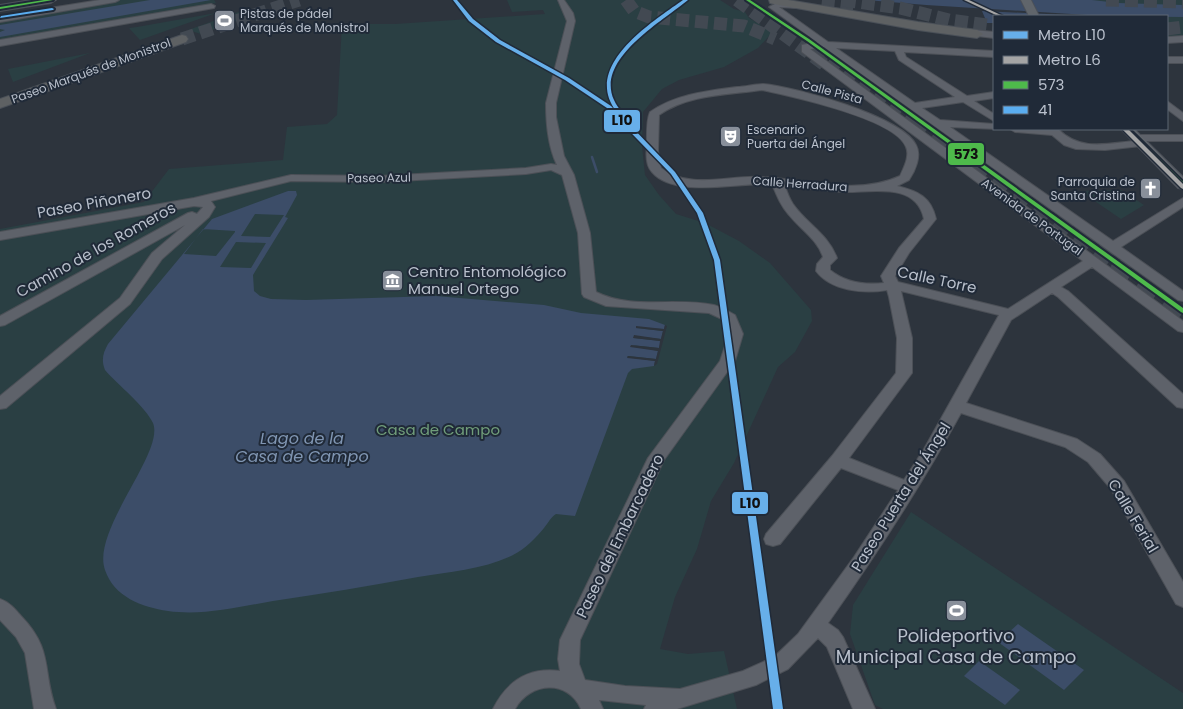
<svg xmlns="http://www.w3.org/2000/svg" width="1183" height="709" font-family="Poppins,sans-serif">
<rect width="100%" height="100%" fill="#2d343d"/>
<g fill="#2a3f43">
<path d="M119,0H214L216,3L0,40V20Z"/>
<path d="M507,0H720L734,9L745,12L749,18L761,25L752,30H755L764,27L772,33L758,48L724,67L679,80L662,89L643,112L642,146L645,175L659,195L676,214L705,223L739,241L770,263L811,310L812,321L795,352L778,367L734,463L711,501L697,549L675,597L660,649L688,654L724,651L737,709H0V229L144,202L169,169L283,160L287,127L327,124L337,115L342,24H395L545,14L543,10L512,12Z"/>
<path d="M1081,0H1183V38L1167,39V16Z"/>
<path d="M247,9L261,12L201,34L188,30Z"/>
<path d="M216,13L140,40L129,28L137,27Z"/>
<path d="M90,53L13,82L8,69Z"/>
<path d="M1121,190L1144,205L1121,219L1080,191Z"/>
<path d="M911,512L1183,693V709H883L875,705L850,634L853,605Z"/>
</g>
<g fill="#3c4d68" fill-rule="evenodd">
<path d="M150,0H211L0,37V32L5,30L0,29V25Z"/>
<path d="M866,0H1092L1118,3L1183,5V17L1089,16L1087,15L926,5Z"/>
<path d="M982,11L1088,16H994V23H987Z"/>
<path d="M288,191H296L297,195L285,217L288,218L253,275L254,291L260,296L271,299L306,300L436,296L544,305L581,313L649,319L665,325L664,329L636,328L663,331L661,339L634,336V338L661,341L659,348L631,345L658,351L656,359L628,356L627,357L655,361L654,366L632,369L628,373L575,516L556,514C551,517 548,523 544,528C536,538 525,549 513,555C485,569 449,572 418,577C370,586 321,594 273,601C238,607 202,616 168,611C142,607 114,597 105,570C91,530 165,453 153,423C145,406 118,385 105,370C101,360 103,353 108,344L212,219ZM255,214L283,215H284L270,237L241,236ZM203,229L235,231V232L216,256L184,254ZM236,242L266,243L251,268L220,267Z"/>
<path d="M1018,624L1084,670L1064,690L998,642Z"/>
<path d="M979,661L1020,690L1005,705L964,676Z"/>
</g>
<path fill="#2d343d" d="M665,325L667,326L657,364L654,366L655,361L627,358L628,356L656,359L658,351L630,347L631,345L659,348L660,341L633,338L634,335L661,339L663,331L636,328V326L664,329Z"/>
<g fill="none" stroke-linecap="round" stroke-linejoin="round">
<path stroke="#3c4d68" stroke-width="2.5" d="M592,157L597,172"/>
<g stroke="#424952" stroke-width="13" stroke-dasharray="13 6" stroke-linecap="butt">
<path d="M626,0L634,11L649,17L744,26L775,39"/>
<path d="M737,0L825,65"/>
<path d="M822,0L856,4"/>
<path d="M843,0L900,8L949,20L994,26"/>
<path d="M1106,0L1183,2"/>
<path d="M1167,29L1183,27"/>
<path d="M182,39L299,0"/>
<path d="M816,46L917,119"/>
</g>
<g stroke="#424952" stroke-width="17" stroke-dasharray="17 8" stroke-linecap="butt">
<path d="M915,117L1126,269"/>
<path d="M1110,268L1112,269"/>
</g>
<g stroke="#424952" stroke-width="21" stroke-dasharray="21 11" stroke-linecap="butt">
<path d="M1110,268L1183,321"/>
<path d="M1124,268L1128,271"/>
</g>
<defs>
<g id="minor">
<path d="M100,0H119L115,2L0,22V16Z"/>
<path d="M558,0H564L573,13L575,21L556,103V117L564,156L574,175L590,233L596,292C632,310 675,297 714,305C721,307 728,311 735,315L743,334L735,361L664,460L580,640L579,664L585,680L625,686L680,689L743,671L774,657L798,634L854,557L898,490L841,468L780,544L773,546L766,544L764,539L766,534L832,456L896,373L897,338L889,297L887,290C864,294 831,291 816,271L817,264L823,257C817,239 801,230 789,215C781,206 777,196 772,184C740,182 675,199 652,172C646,166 646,154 647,146C647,136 646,121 650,112C676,94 707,91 737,87C745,87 755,84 763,84C795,87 902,116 916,145C922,156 915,171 909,180L897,186C918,191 931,197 936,219L909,253L895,276L898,282L1008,309L1083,261L802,52V45L817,42L769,7L779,2L800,4V8H797L779,7L828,42L994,51V57L904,52L906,57L967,96L994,92V98L974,101L994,114V121L963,102L922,108L940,120L994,124V129H998L950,127L1113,241L1183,198V207L1121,247L1183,291V301L1178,300L824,47L810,49L1183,321V332L1178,331L1092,267L1061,287L1068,291L1183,394V408L1177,407L1058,297L1052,293L1011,320L966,403L1077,439L1100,454L1124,481L1183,582V607L1176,604L1111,489L1088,462L1065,447L961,413C921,486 876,555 828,623L838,630L843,637L875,709H853L827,647L818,638L788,669L756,685L677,709H644L646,705L599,700L603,709H581C568,679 530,682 515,709H493C507,681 528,667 560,671L558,659L560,640L648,458L720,361L729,334L724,320L709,313L606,306L584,297L582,294L578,233L562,175L551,170L526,174L380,182L291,181L211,201L215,207L209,217L162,259L130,304L6,408L0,409V396L120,298L152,253L185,225L5,325L0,326V316L188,213L192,212L197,214L203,207L194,206L0,240V232L194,198L291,175L380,176L526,168L551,164L557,165C548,147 546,123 546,103L567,21ZM836,48L895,51L899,60L955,97L915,103ZM762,90C790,96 896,119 906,147C910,156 904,167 900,176C857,196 806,179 761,177C728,175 690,190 661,168L658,151L659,115C689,94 727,95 762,90ZM785,186C804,188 824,191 843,192C871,193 916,181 924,219L899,248L881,276L884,283C865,285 846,283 830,270V265L837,258C828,234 807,224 793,204C789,198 787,192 785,186ZM901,291L999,315L924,449L904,480L849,458L912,373V338Z"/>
<path d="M211,4L215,6L214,8L0,46V40Z"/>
<path d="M963,29L994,32V38L960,34V30Z"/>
<path d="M1183,36V42L1167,43V37Z"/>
<rect x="1167" y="57" width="16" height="6"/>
<path d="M1167,101L1183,113V121L1167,109Z"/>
<path d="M1010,129H1058C1080,151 1105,144 1134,141L1131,138L1136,135H1183V141H1145V145L1141,146L1105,150L1076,149L1064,145L1052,135L1015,132Z"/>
<path d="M0,599C9,602 15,609 21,616C54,650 42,671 56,709H34L25,653L16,637L0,620Z"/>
</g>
<g id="major">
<path d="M31,0H56L51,3L0,11V5Z"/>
<path d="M1021,0H1031L1039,16H1029Z"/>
<path d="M1121,129H1134L1183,177V189L1178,188Z"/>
</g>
<g id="highway">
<path d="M769,0H788L918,22L977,30L983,34L977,38L918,30L774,4L770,3Z"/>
<path d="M182,35L186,36L188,39L186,42L0,108V99Z"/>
</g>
</defs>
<use href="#minor" stroke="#4c5057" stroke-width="2"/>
<use href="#major" stroke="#4b5059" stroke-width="2"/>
<use href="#highway" stroke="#4a5058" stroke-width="2"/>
<use href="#minor" fill="#5e626a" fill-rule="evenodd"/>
<use href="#major" fill="#60656b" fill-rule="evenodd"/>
<use href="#highway" fill="#5e6163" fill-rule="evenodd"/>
<defs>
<g id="bus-1">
<path d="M44,0H53L0,9V7Z"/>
<path d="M746,0H750L809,39L1183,308V313L1181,312L807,41Z"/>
<path d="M1125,129H1129L1183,182V186H1181Z"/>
</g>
<path id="bus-2" d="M52,8L54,9L53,10L0,18L1,16Z"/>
</defs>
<use href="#bus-1" stroke="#202a38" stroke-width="4"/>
<use href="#bus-2" stroke="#202a38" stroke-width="4"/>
<use href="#bus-1" fill="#4eba4b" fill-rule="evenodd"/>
<use href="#bus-2" fill="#5aadf0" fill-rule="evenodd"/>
<defs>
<path id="metro-1" d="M453,0H457L473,19L500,40L569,78L611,106L616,111C582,66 652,22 683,0H688C663,21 595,59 614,100C618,110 627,116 634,124L630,125L675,172L703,213L720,260L783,709H773L714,260L697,213L671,174L607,108L565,80L496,42L469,21Z"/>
<g id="metro-2">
<path d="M964,0H969L1003,16H998Z"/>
<path d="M1122,129H1128L1183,184V189L1181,188Z"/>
</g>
</defs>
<use href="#metro-1" stroke="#202a38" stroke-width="3"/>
<use href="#metro-2" stroke="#202a38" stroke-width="3"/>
<use href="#metro-1" fill="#67afea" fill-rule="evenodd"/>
<use href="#metro-2" fill="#a5a5a5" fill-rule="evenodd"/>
</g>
<defs>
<symbol id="stadium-square" viewBox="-11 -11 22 22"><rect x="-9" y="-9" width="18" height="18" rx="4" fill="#888f9a" stroke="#202a38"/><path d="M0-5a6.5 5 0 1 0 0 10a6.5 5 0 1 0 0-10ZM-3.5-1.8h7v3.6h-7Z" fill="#fff"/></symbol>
<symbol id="theatre-square" viewBox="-11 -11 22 22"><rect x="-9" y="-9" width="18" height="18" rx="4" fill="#888f9a" stroke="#202a38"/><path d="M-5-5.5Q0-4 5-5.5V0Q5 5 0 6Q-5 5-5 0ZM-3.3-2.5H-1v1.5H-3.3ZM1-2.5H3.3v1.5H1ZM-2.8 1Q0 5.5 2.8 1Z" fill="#fff"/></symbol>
<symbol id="church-square" viewBox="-11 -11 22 22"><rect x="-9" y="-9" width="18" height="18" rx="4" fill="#888f9a" stroke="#202a38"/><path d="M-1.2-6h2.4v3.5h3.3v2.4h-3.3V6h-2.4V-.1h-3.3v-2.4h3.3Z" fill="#fff"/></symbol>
<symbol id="museum-square" viewBox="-11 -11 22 22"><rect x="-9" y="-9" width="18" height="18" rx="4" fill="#888f9a" stroke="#202a38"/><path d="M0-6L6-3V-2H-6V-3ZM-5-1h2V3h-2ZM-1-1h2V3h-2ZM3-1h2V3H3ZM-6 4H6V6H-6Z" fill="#fff"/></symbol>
</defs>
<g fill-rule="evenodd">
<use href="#stadium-square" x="212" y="8" width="25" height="25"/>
<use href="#theatre-square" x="718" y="124" width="25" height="25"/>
<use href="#church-square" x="1138" y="176" width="25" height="25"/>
<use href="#museum-square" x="380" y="268" width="25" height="25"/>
<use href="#stadium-square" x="944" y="598" width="25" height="25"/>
</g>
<g text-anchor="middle" stroke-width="4" stroke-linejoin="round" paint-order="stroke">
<g font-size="12" fill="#b9c0cc" stroke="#202a38" text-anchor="start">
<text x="240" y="18">Pistas de pádel<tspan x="240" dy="14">Marqués de Monistrol</tspan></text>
<text x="747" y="134">Escenario<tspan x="747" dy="14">Puerta del Ángel</tspan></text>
<text x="1135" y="186" text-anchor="end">Parroquia de<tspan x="1135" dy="14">Santa Cristina</tspan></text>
</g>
<g font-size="12" fill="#b9c0cc" stroke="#202a38">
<text transform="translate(91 71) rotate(-20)" y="4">Paseo Marqués de Monistrol</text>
<text transform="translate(832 92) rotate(15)" y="4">Calle Pista</text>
<text transform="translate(379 178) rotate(-1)" y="4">Paseo Azul</text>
<text transform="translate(800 184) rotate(4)" y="4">Calle Herradura</text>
<text transform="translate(1032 217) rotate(36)" y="4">Avenida de Portugal</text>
</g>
<g font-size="15" fill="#b9c0cc" stroke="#202a38">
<text transform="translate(94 203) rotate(-10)" y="5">Paseo Piñonero</text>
<text transform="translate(96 250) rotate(-29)" y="5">Camino de los Romeros</text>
<text transform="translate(937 280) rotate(12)" y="5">Calle Torre</text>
<text transform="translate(901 497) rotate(-58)" y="5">Paseo Puerta del Ángel</text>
<text transform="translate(1133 516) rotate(59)" y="5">Calle Ferial</text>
<text transform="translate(620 536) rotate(-64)" y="5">Paseo del Embarcadero</text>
</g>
<g font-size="15" fill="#b9c0cc" stroke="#202a38" text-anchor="start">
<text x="408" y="277">Centro Entomológico<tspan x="408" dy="17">Manuel Ortego</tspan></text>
</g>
<g font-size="15" fill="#709d7a" stroke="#202a38">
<text x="438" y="435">Casa de Campo</text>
</g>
<g font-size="16" font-style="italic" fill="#8096b3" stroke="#202a38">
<text x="302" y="444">Lago de la<tspan x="302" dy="18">Casa de Campo</tspan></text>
</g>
<g font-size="18" fill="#b9c0cc" stroke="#202a38">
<text x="956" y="642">Polideportivo<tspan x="956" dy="21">Municipal Casa de Campo</tspan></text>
</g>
</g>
<g stroke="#202a38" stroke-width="2">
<rect x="603" y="109" width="38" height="24" rx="5" fill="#67afea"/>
<rect x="947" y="142" width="38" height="24" rx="5" fill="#4eba4b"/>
<rect x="731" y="491" width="38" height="24" rx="5" fill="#67afea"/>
</g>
<g font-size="14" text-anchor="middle" font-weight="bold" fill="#111">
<text x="622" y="125">L10</text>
<text x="966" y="159">573</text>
<text x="750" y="508">L10</text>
</g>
<rect x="993" y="15" width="175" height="115" fill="#202a38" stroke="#5d6673"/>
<rect x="1003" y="31" width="25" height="8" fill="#67afea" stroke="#5d6673"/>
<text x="1038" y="40" font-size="15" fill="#b9c0cc">Metro L10</text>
<rect x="1003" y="56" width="25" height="8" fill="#a5a5a5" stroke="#5d6673"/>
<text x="1038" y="65" font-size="15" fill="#b9c0cc">Metro L6</text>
<rect x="1003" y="81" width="25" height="8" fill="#4eba4b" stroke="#5d6673"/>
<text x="1038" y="90" font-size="15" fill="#b9c0cc">573</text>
<rect x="1003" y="106" width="25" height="8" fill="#5aadf0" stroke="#5d6673"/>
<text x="1038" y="115" font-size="15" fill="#b9c0cc">41</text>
</svg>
